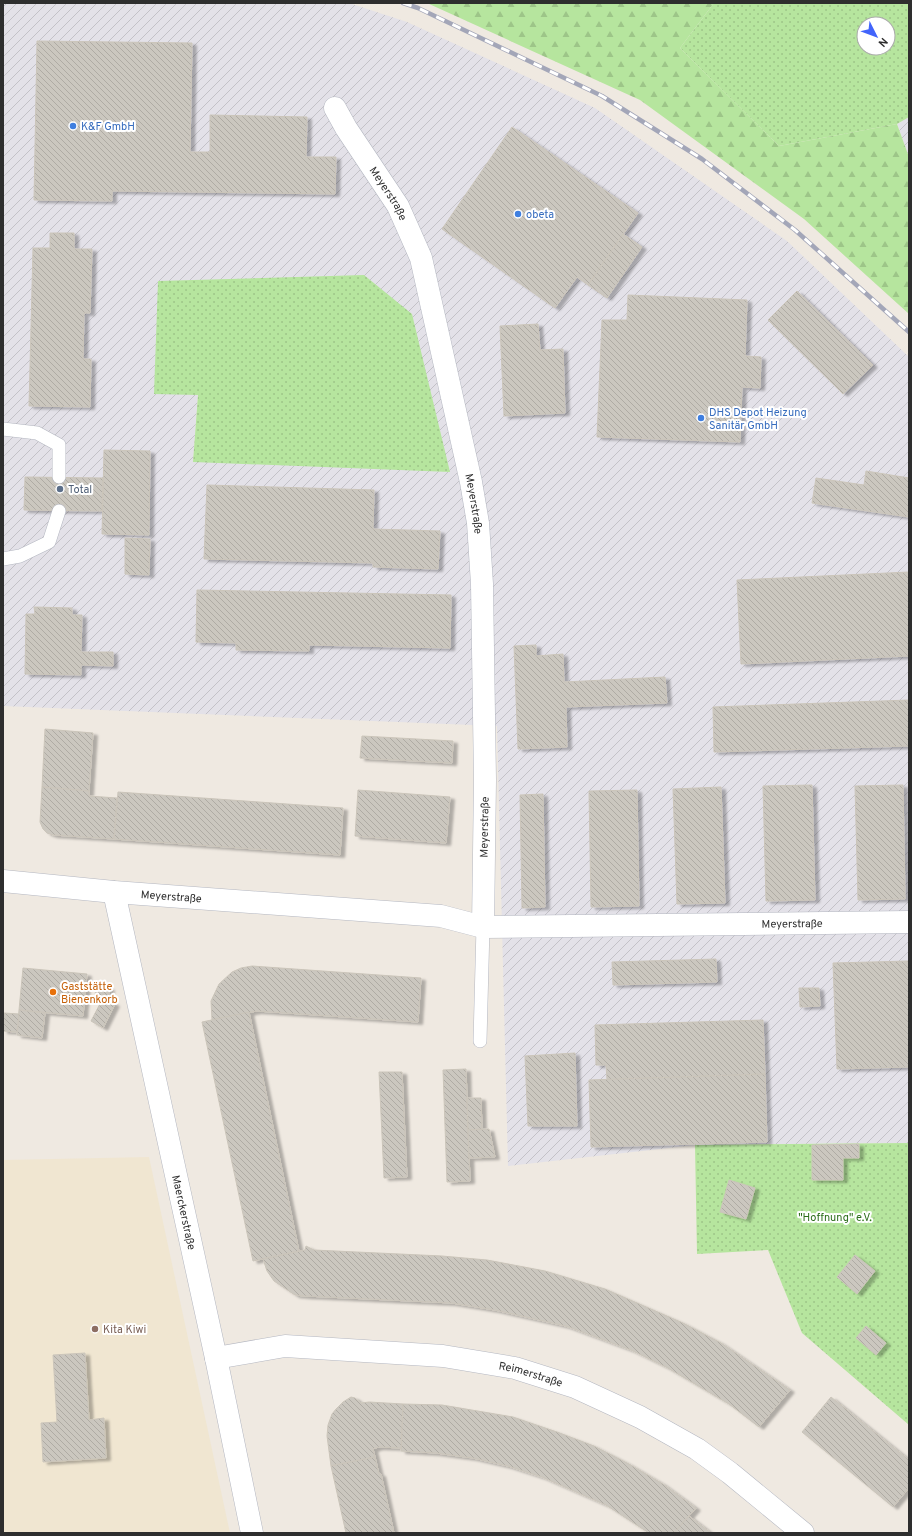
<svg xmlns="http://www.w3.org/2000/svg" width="912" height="1536" font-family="Overpass,sans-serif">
<defs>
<pattern id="industrial-furrows" width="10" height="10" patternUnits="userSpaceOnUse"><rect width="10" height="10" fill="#e3e1e8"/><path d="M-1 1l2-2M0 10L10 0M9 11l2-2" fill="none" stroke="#c3c1c7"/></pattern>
<pattern id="grass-dots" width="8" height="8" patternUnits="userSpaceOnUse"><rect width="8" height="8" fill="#b6e59e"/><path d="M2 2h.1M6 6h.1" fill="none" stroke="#9dc588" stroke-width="1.8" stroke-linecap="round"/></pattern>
<pattern id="forest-firs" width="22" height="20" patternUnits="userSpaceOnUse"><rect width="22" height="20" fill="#b6e59e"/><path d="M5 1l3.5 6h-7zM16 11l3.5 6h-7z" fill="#9dc588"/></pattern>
<pattern id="building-back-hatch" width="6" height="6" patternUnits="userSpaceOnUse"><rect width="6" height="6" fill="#cbc7bf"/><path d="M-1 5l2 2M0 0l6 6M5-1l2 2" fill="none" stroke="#afaba4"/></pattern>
<filter id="shadow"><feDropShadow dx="4.5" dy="2.5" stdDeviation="1" flood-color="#0004"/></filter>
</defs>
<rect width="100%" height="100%" fill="#efe9e1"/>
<g fill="url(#industrial-furrows)" fill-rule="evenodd">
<path d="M3,3H349L407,22L595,108L787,241L909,357V1143L695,1145L508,1166L497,726L3,706ZM412,314L193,462L198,394H154Z"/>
<path d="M909,117V157L897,124Z"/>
</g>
<path fill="#f0e6d1" d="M149,1157L230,1533H3V1160Z"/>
<g fill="url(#grass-dots)" fill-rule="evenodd">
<path d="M714,3H909V117L897,124L779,146L680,48ZM864,24H888V48H864Z"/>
<path d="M364,275L412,314L450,472L193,462L198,395L154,394L158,281Z"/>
<path d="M909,1143V1425L802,1333L768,1250L697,1254L695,1145Z"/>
</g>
<path fill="url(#forest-firs)" d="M427,3H714L680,48L779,146L897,124L909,157V314L804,219L640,100Z"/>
<g fill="url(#building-back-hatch)" stroke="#cbc5ba" filter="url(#shadow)">
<path d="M37,41L192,43L190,152H210V115L307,117L306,157H336L335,194L112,191V201L34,200Z"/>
<path d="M512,127L638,213L588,285L577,277L555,308L442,229Z"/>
<path d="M50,233H74V249H92L90,313H84L83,359H91L90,407L29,406L33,248H50Z"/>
<path d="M623,234L642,247L607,298L588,285Z"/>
<path d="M797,291L873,365L843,394L768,320Z"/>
<path d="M628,295L747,300L745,356L761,357L760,388L742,387L740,442L597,437L602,320H627Z"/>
<path d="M538,324L540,350L563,349L565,413L504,416L500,326Z"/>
<path d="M104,450L150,451L149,535L102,534Z"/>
<path d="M866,471L909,478V517L812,503L816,478L864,485Z"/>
<path d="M25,477L103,478L102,511L24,510Z"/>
<path d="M207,485L374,490L373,529L440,531L438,569L373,567V563L204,559Z"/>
<path d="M125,538L150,539L149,575L125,574Z"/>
<path d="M909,572V656L741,664L737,580Z"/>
<path d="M197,590L451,595L450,648L309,645V651L236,650V643L196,642Z"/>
<path d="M34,607L72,608V615H82L81,652H113V666L81,665V675L25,674L26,614H35Z"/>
<path d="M536,645V656L563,654L564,682L665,677L667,703L566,707L567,747L518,749L514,646Z"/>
<path d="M909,700V746L714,752L713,707Z"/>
<path d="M45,729L93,733L89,791L42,787Z"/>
<path d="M362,736L453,741L452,763L360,758Z"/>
<path d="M812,785L815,900L766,901L763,786Z"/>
<path d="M903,785L905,899L858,900L855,786Z"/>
<path d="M42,787L89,791V796L117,798L114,839L53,835L47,833L43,829L40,822Z"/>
<path d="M721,787L725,903L677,904L673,789Z"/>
<path d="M358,790L450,797L446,843L355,836Z"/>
<path d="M637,790L639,906L591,907L589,791Z"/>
<path d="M118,792L343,808L340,855L114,839Z"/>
<path d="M543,794L545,907L522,908L520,795Z"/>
<path d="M716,959L717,982L613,985L612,962Z"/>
<path d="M909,961V1067L837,1069L833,963Z"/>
<path d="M252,966L421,978L418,1022L257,1011L212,1020L211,1001L219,984L232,972L241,968Z"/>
<path d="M23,968L87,974L83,1016L19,1010Z"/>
<path d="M96,986L110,988L108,998L95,996Z"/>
<path d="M799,988H819L820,1006L800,1007Z"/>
<path d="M103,998L115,1004L103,1028L91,1021Z"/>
<path d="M19,1010L45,1013L42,1038L17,1035Z"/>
<path d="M249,1012L299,1251L253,1261L202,1022Z"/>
<path d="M4,1013L19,1014L17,1032L3,1031Z"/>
<path d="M763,1020L765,1074L607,1080L606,1065H596L595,1025Z"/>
<path d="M575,1053L577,1126H528L525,1056Z"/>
<path d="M466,1069L470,1181L447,1182L443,1070Z"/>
<path d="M379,1072H402L407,1177L384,1178Z"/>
<path d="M765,1074L767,1142L591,1147L589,1080Z"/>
<path d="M467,1098H481L482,1129L468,1130Z"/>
<path d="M489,1129L495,1157L469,1158L468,1130Z"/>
<path d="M859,1144V1158H843V1180H812V1145Z"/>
<path d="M729,1180L755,1188L746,1219L720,1212Z"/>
<path d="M306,1246L314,1250L442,1256L487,1260L545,1271L605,1289L683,1323L721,1343L790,1390L759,1427L729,1404L666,1367L631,1350L566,1326L495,1310L452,1303L305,1296L295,1295L274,1281L267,1271L263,1259L305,1250Z"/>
<path d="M855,1255L875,1271L857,1294L837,1277Z"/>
<path d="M866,1326L886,1343L876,1355L856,1338Z"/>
<path d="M85,1353L89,1420L104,1418L106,1458L43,1462L41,1423L57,1422L53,1355Z"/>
<path d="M351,1397L355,1398L361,1403L369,1402L403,1404L402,1448L379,1447L373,1449L375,1457L331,1466L327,1436L328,1425L332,1414L336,1409L343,1402Z"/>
<path d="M831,1397L909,1460V1488L893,1507L802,1432Z"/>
<path d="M403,1404L442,1405L513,1417L557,1432L594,1446L629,1464L663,1484L696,1508L674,1533H649L606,1505L542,1477L508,1466L473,1458L436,1453L401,1451Z"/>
<path d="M375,1457L379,1474H381L394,1533H346L331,1466Z"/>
<path d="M689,1516L711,1533H674Z"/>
</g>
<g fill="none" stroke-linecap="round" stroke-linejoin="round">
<defs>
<g id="service">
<path d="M3,429L37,433L59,445V477"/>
<path d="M3,559L20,556L49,542L59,511"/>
<path d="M480,1041L483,927"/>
</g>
<g id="minor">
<path id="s1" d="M335,108L346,128L398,206L421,258L471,482L478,523L482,584L485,780L483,927"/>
<path id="s2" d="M3,881L114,892L441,916L483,927L909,922"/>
<path id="s3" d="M114,892L216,1358L252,1533"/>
<path id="s4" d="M216,1358L285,1346L443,1356L515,1368L575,1387L640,1417L697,1449L730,1473L803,1533"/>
</g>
</defs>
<use href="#service" stroke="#b4b7c1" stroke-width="14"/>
<use href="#minor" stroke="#b4b7c1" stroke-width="23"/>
<use href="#service" stroke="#fff" stroke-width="13"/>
<use href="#minor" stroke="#fff" stroke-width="22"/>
<defs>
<path id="rail" d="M403,3L418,8L602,96L702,159L795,230L909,332"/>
</defs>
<use href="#rail" stroke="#a3a6b8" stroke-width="4.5"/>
<use href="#rail" stroke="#fff" stroke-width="3" stroke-dasharray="9" stroke-linecap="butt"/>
</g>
<g fill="#3f7fe0" stroke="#fff" stroke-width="1.5">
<circle cx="73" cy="126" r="4"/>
<circle cx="518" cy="214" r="4"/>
<circle cx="701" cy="418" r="4"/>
</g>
<circle fill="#5c6f8a" stroke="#fff" stroke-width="1.5" cx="60" cy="489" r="4"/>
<circle fill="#e8710a" stroke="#fff" stroke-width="1.5" cx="53" cy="992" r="4"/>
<circle fill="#8d6e63" stroke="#fff" stroke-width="1.5" cx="95" cy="1329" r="4"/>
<g text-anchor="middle" stroke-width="4" stroke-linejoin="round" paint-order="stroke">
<g font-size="11" fill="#366cbe" stroke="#fff" text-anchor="start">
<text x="81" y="130">K&amp;F GmbH</text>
<text x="526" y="218">obeta</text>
<text x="709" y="416">DHS Depot Heizung<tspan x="709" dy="13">Sanitär GmbH</tspan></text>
</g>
<g font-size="11" fill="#2e2e2e" stroke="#fff">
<text dy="4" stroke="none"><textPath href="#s1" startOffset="101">Meyerstraße</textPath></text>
<text dy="4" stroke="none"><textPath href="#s1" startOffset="425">Meyerstraße</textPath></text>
<text transform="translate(484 827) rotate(-89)" y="4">Meyerstraße</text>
<text dy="4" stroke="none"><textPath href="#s2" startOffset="169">Meyerstraße</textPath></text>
<text dy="4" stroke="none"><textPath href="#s2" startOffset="792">Meyerstraße</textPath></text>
<text dy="4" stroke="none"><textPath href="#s3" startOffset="328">Maerckerstraße</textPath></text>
<text dy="4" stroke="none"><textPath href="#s4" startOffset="318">Reimerstraße</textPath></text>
</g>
<g font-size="11" fill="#4e5e75" stroke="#fff" text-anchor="start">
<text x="68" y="493">Total</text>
</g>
<g font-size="11" fill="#c56008" stroke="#fff" text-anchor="start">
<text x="61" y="990">Gaststätte<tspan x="61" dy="13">Bienenkorb</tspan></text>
</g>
<g font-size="11" fill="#2c6e1b" stroke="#fff">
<text x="835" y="1221">"Hoffnung" e.V.</text>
</g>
<g font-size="11" fill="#785e54" stroke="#fff" text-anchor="start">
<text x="103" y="1333">Kita Kiwi</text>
</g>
</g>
<rect width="912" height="1536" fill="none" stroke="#2e2e2e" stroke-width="8"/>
<g transform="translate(876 36) rotate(132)"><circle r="19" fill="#ffffff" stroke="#ababab"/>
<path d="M0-3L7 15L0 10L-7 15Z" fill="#4264fb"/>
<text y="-6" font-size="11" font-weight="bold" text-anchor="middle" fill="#2e2e2e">N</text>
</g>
</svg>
